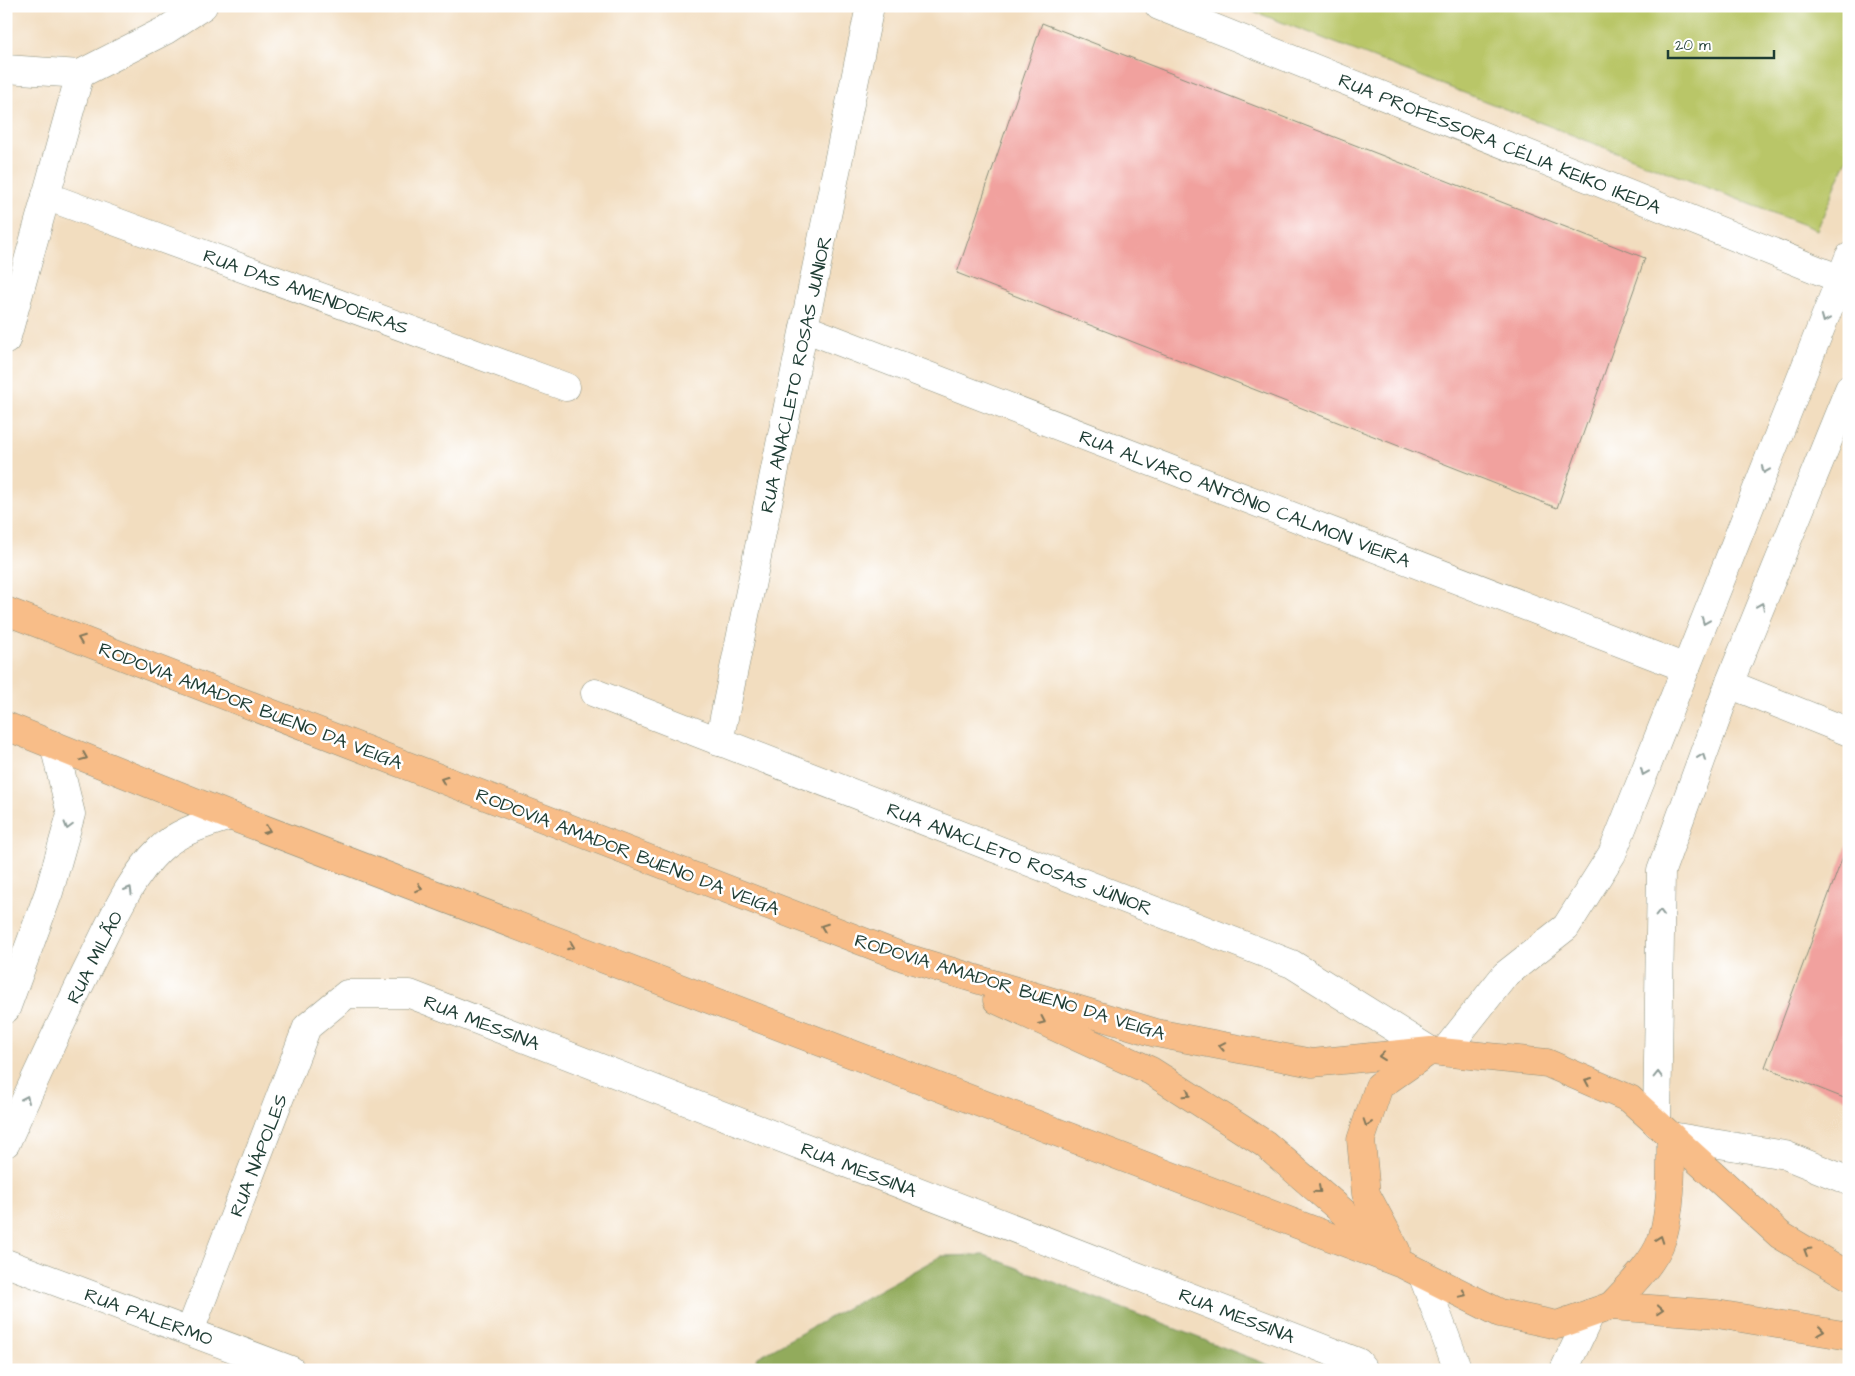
<svg xmlns="http://www.w3.org/2000/svg" width="1855" height="1376" font-family="'Architects Daughter',sans-serif">
<rect width="100%" height="100%" fill="#fff"/>
<filter id="ink" filterUnits="userSpaceOnUse"><feTurbulence type="fractalNoise" baseFrequency=".02" numOctaves="2"/><feDisplacementMap in="SourceGraphic" scale="10" xChannelSelector="R" yChannelSelector="G"/><feConvolveMatrix kernelMatrix="1 2 1 2 8 2 1 2 1" color-interpolation-filters="sRGB"/></filter>
<filter id="wash" filterUnits="userSpaceOnUse"><feTurbulence type="fractalNoise" baseFrequency=".0096" numOctaves="4" result="noise"/><feDisplacementMap in="SourceGraphic" scale="20" xChannelSelector="R" yChannelSelector="G"/><feGaussianBlur stdDeviation="1.12" result="paint"/><feColorMatrix in="noise" values="0 0 0 0 0 0 0 0 0 0 0 0 0 0 0 0 0 1.4 0 .05"/><feComposite in="paint" operator="in"/></filter>
<g filter="url(#wash)">
<rect width="100%" height="100%" fill="#f2ddbf"/>
<path fill="#b9c668" stroke="#6c824e" d="M1240,6H1849V154L1817,230Z"/>
<path fill="#92ab5c" stroke="#587448" d="M984,1255L1274,1367V1370H753L758,1357L941,1256Z"/>
<g id="blocks">
<g fill="#f1a19e">
<path d="M1042,23L1645,258L1557,508L957,273Z"/>
<path d="M1849,840V1100L1765,1067Z"/>
</g>
</g>
</g>
<g filter="url(#ink)">
<use href="#blocks" fill-opacity="0" stroke="#888d7a" stroke-width="1"/>
<g fill="none" stroke-linecap="round" stroke-linejoin="round">
<defs>
<g id="minor">
<path d="M1159,6L1840,279"/>
<path d="M6,69L80,74L166,30L203,6"/>
<path d="M46,196L566,387"/>
<path d="M804,328L1686,668"/>
<path d="M6,340L80,74"/>
<path d="M1729,684L1849,732"/>
<path d="M595,693L1292,964L1431,1051"/>
<path d="M719,742L870,6"/>
<path d="M6,1009L49,892L71,814L54,745"/>
<path d="M1671,1136L1785,1155L1849,1181"/>
<path d="M6,1143C35,1078 65,1014 97,950C114,916 131,877 159,850C178,831 206,824 230,816"/>
<path d="M6,1263L291,1370"/>
<path d="M190,1331L307,1027L347,994H410L1358,1362L1364,1370"/>
</g>
<g id="tertiary">
<path d="M1444,1052L1505,975L1566,927L1612,854L1849,257"/>
<path d="M1657,1124L1661,871L1729,684L1849,389"/>
<path d="M1422,1274L1458,1370"/>
<path d="M1564,1370L1591,1313"/>
</g>
<g id="primary">
<path d="M6,611L903,957L1156,1033L1312,1063L1431,1051L1547,1063L1630,1099L1780,1235L1849,1276"/>
<path d="M6,726L230,816L1404,1265L1500,1313L1557,1325L1611,1306L1717,1314L1849,1336"/>
<path d="M997,1000L1151,1071L1265,1144L1389,1252"/>
<path d="M1396,1250L1366,1194L1361,1140L1379,1086L1428,1052"/>
<path d="M1611,1306C1628,1288 1654,1263 1662,1239C1672,1206 1671,1170 1671,1136"/>
</g>
</defs>
<use href="#minor" stroke="#888d7a" stroke-width="29"/>
<use href="#tertiary" stroke="#888d7a" stroke-width="29"/>
<use href="#primary" stroke="#888d7a" stroke-width="29"/>
<use href="#minor" stroke="#fff" stroke-width="28"/>
<use href="#tertiary" stroke="#fff" stroke-width="28"/>
<use href="#primary" stroke="#f8bd88" stroke-width="28"/>
</g>
<defs><path id="oneway-chevron" d="M-2-3.5L2.5 0L-2 3.5" fill="none" stroke-width="1.6" stroke-linecap="round" stroke-linejoin="round" transform="scale(1.25)"/></defs>
<g stroke="#8f9e9a">
<use href="#oneway-chevron" transform="translate(1825 319) rotate(112)"/>
<use href="#oneway-chevron" transform="translate(1765 470) rotate(112)"/>
<use href="#oneway-chevron" transform="translate(1761 606) rotate(-68)"/>
<use href="#oneway-chevron" transform="translate(1705 621) rotate(112)"/>
<use href="#oneway-chevron" transform="translate(1702 757) rotate(-70)"/>
<use href="#oneway-chevron" transform="translate(1644 772) rotate(112)"/>
<use href="#oneway-chevron" transform="translate(68 826) rotate(106)"/>
<use href="#oneway-chevron" transform="translate(129 890) rotate(-60)"/>
<use href="#oneway-chevron" transform="translate(1660 913) rotate(-89)"/>
<use href="#oneway-chevron" transform="translate(1658 1075) rotate(-89)"/>
<use href="#oneway-chevron" transform="translate(26 1099) rotate(-66)"/>
</g>
<g stroke="#81775a">
<use href="#oneway-chevron" transform="translate(81 639) rotate(-159)"/>
<use href="#oneway-chevron" transform="translate(84 757) rotate(22)"/>
<use href="#oneway-chevron" transform="translate(444 780) rotate(-159)"/>
<use href="#oneway-chevron" transform="translate(267 830) rotate(21)"/>
<use href="#oneway-chevron" transform="translate(419 888) rotate(21)"/>
<use href="#oneway-chevron" transform="translate(824 927) rotate(-159)"/>
<use href="#oneway-chevron" transform="translate(571 946) rotate(21)"/>
<use href="#oneway-chevron" transform="translate(1042 1021) rotate(25)"/>
<use href="#oneway-chevron" transform="translate(1222 1046) rotate(-169)"/>
<use href="#oneway-chevron" transform="translate(1382 1056) rotate(174)"/>
<use href="#oneway-chevron" transform="translate(1588 1081) rotate(-156)"/>
<use href="#oneway-chevron" transform="translate(1187 1094) rotate(33)"/>
<use href="#oneway-chevron" transform="translate(1367 1123) rotate(109)"/>
<use href="#oneway-chevron" transform="translate(1318 1190) rotate(41)"/>
<use href="#oneway-chevron" transform="translate(1660 1239) rotate(-70)"/>
<use href="#oneway-chevron" transform="translate(1807 1251) rotate(-149)"/>
<use href="#oneway-chevron" transform="translate(1463 1294) rotate(26)"/>
<use href="#oneway-chevron" transform="translate(1660 1310) rotate(5)"/>
<use href="#oneway-chevron" transform="translate(1821 1331) rotate(9)"/>
</g>
</g>
<g text-anchor="middle" stroke-width="5" stroke-linejoin="round" paint-order="stroke">
<g font-size="19" fill="#1f3d34" stroke="#fff">
<text transform="translate(1500 143) rotate(22)" y="7">RUA PROFESSORA CÉLIA KEIKO IKEDA</text>
<text transform="translate(306 291) rotate(20)" y="7">RUA DAS AMENDOEIRAS</text>
<text transform="translate(795 374) rotate(-78)" y="7">RUA ANACLETO ROSAS JUNIOR</text>
<text transform="translate(1245 498) rotate(21)" y="7">RUA ALVARO ANTÔNIO CALMON VIEIRA</text>
<text transform="translate(251 705) rotate(21)" y="7">RODOVIA AMADOR BUENO DA VEIGA</text>
<text transform="translate(628 851) rotate(21)" y="7">RODOVIA AMADOR BUENO DA VEIGA</text>
<text transform="translate(1020 858) rotate(21)" y="7">RUA ANACLETO ROSAS JÚNIOR</text>
<text transform="translate(94 957) rotate(-63)" y="7">RUA MILÃO</text>
<text transform="translate(1010 986) rotate(17)" y="7">RODOVIA AMADOR BUENO DA VEIGA</text>
<text transform="translate(482 1022) rotate(21)" y="7">RUA MESSINA</text>
<text transform="translate(258 1155) rotate(-69)" y="7">RUA NÁPOLES</text>
<text transform="translate(859 1169) rotate(21)" y="7">RUA MESSINA</text>
<text transform="translate(1237 1315) rotate(21)" y="7">RUA MESSINA</text>
<text transform="translate(149 1316) rotate(20)" y="7">RUA PALERMO</text>
</g>
</g>
<rect width="1855" height="1376" fill="none" stroke="#fff" stroke-width="25"/>
<path d="M1668 50v8h106v-8" fill="none" stroke="#1f3d34" stroke-width="2.5"/>
<text x="1675" y="50" font-size="15" fill="#1f3d34" stroke="#ffffff" stroke-width="4" paint-order="stroke">20 m</text>
</svg>
